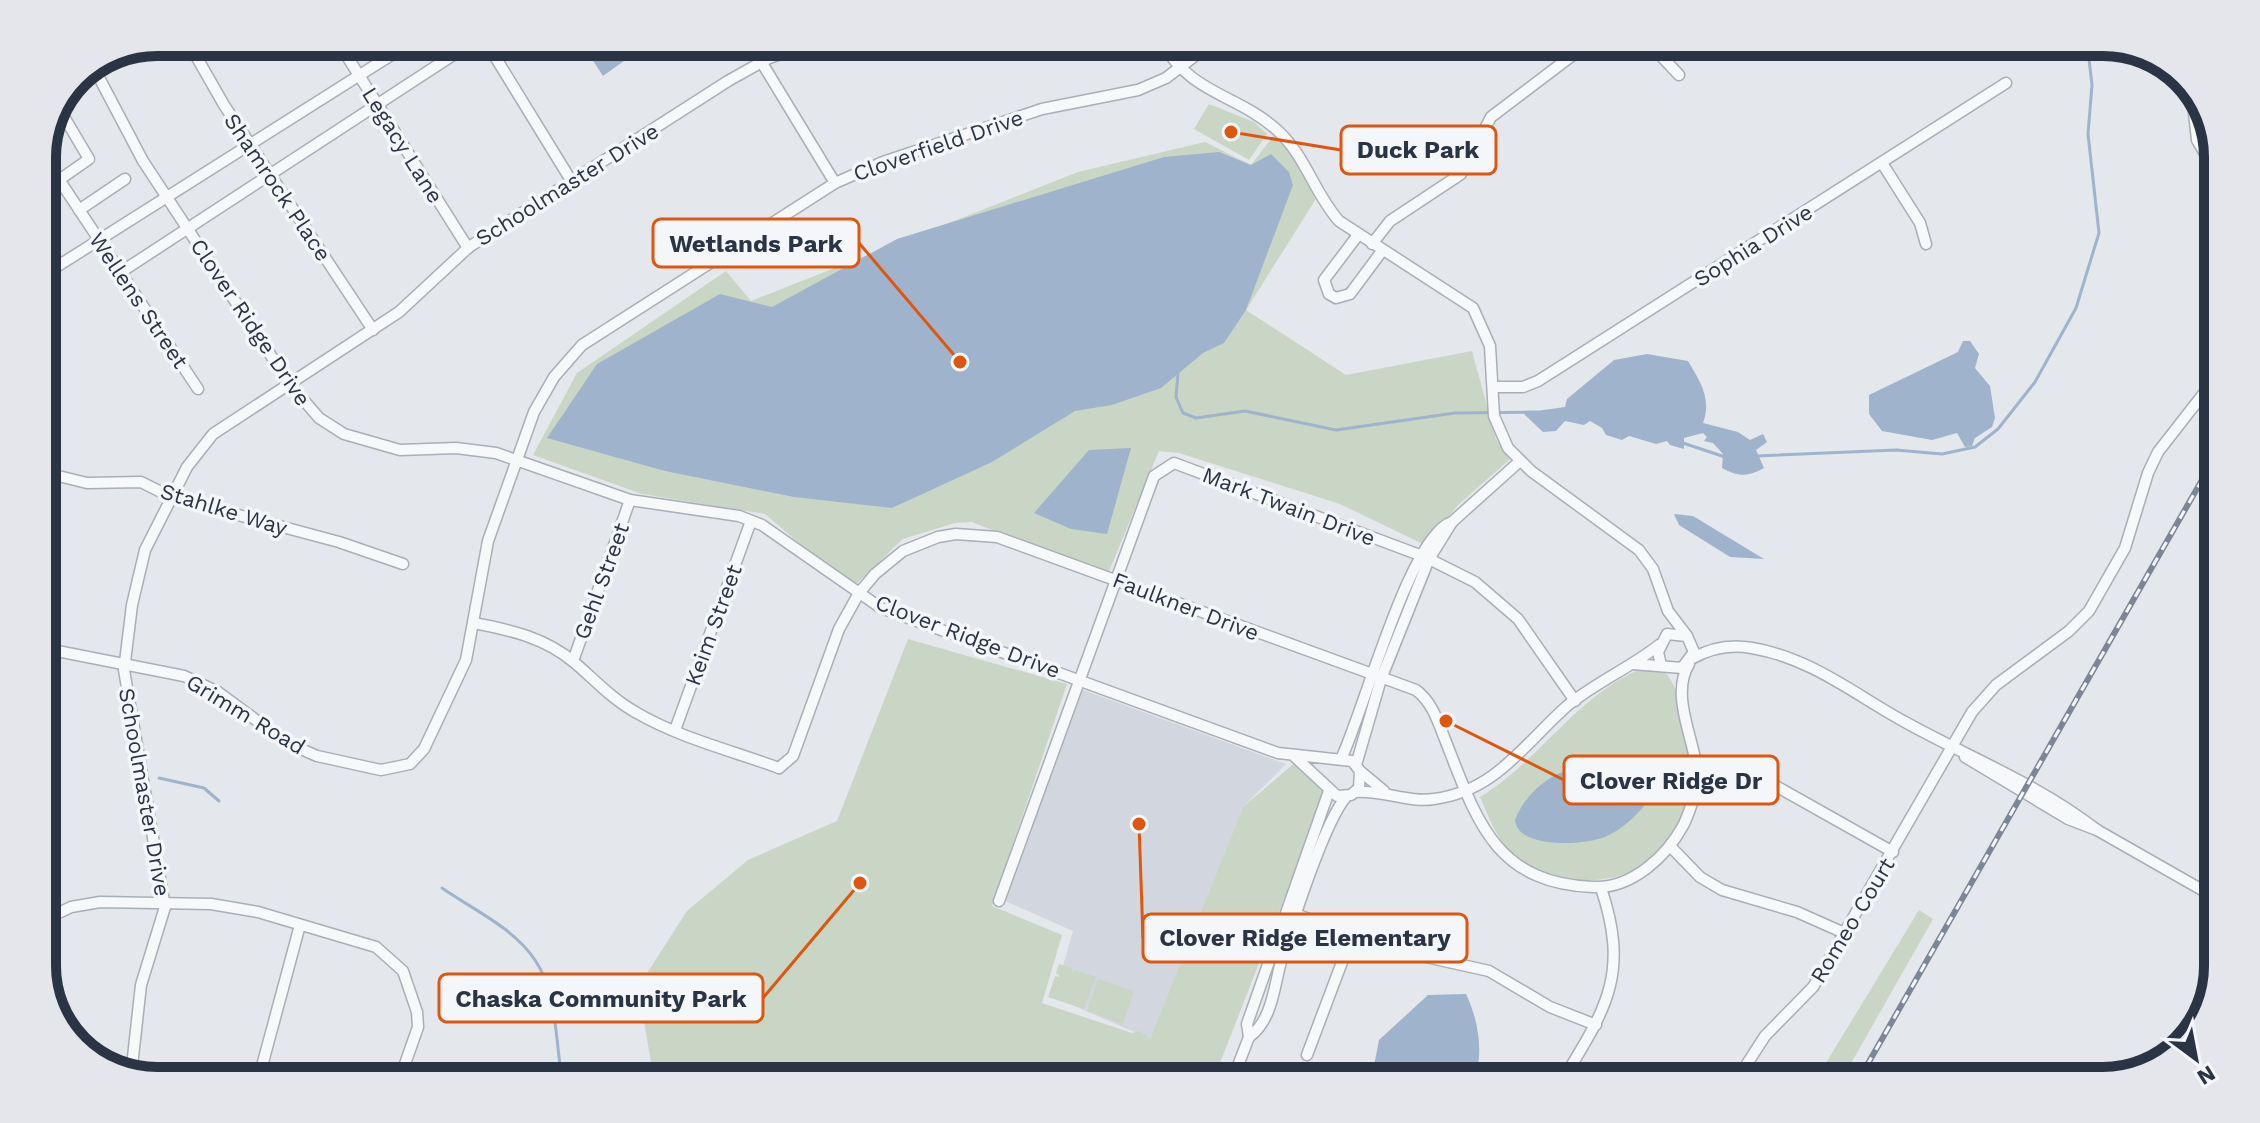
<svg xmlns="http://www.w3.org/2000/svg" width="2260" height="1123" font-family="'Work Sans',sans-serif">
<rect width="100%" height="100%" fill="#e4e7ec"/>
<path fill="#d2d6de" d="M1083,690L1286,764L1243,807L1150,1039L1054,997L1073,931L1005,901Z"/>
<g fill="#c9d6c5">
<path d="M1209,104L1254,122L1267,134L1249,160L1194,129Z"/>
<path d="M1278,130L1319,194L1246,310L1346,375L1472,351L1496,439L1510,459L1458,505L1425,545L1340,504L1179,453L1159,451L1107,576L972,522L955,523L903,539L852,588L765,514L642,494L533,455L577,373L726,271L751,301L1078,172L1205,142L1251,165Z"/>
<path d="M908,639L1067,684L992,906L1062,935L1042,1003L1132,1033L1140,1031L1150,1039L1243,807L1298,760L1325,794L1213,1081H657L653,1074L638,987L687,911L748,860L837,821Z"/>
<path d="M1645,667L1662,668C1680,689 1682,710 1687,736C1690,756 1695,776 1690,797C1684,820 1670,844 1652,859C1612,892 1538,886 1505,846C1494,832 1487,813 1480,797C1541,760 1577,694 1645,667Z"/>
<path d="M1919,910L1933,919L1841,1081H1815Z"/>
<path d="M1059,964L1072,968V974L1074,970L1096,977L1084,1009L1048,997L1055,976L1060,977L1056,973Z"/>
<path d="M1098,979L1134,991L1123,1024L1087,1011Z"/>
</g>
<g fill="#9fb4cc">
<path d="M581,42H632L638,51L603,76Z"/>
<path d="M1219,152L1251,165L1271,154L1289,172L1293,185L1246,310L1224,343L1203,353L1161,388L1112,405L1075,411L992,462L892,508L794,497L665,471L547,438L597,364L720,294L772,307L897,239L1164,157Z"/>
<path d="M1963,341H1970L1979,354L1975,368L1990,386L1995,418L1992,427L1975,438L1972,446L1965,447L1957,433L1932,440L1882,431L1869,414V395L1958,352Z"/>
<path d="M1647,354L1688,361C1700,381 1712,399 1703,423L1738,432L1750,440L1763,434L1767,442L1756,450L1764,468C1748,477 1738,477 1722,468L1723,454L1713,443L1704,441L1707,437L1703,433L1684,438V449L1670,445L1667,441L1656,444L1629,436L1622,440L1606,435L1602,428L1590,421L1584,425L1565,421L1556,431L1543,432L1523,413L1565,407L1567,399L1614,360Z"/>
<path d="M1131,448L1107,534L1071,529L1034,513L1089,450Z"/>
<path d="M1674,514L1693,516L1764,559L1730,557L1679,525Z"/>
<path d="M1579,768L1615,777L1637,776L1648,782L1652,796C1640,812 1624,829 1605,837C1585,845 1518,850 1515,820C1525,794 1551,771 1579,768Z"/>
<path d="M1466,994C1478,1019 1485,1055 1473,1081H1371L1379,1040L1428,995Z"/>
</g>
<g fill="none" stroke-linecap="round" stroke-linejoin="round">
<g stroke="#9fb4cc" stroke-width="3">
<path d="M1178,373L1176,397L1183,413L1196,418L1245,411L1336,430L1455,413L1537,412"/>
<path d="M1683,443L1725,457"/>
<path d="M1757,456L1896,450L1942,454L1975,447L1998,429L2035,382L2076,308L2099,233L2088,134L2092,85L2087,42"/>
<path d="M159,778L204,788L219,801"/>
<path d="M442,888C472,909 514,928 535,960C557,992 556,1044 562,1081"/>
</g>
<defs>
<g id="minor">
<path d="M188,42L224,105L373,330"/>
<path d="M338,42L468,248"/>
<path d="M486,42L572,182"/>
<path d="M1162,42C1190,94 1237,94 1277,130C1306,156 1314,193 1339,221L1473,308L1490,346L1494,416L1508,448L1531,471L1639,550L1653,569L1668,611L1687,636"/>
<path d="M1648,42L1679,75"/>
<path d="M762,63L835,183"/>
<path d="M94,68L143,161L289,383L319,418L344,434L400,450L456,448L496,453L630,500L739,516L762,525L881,608L1278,753L1352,761L1360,771L1359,788L1351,795L1337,796L1294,756"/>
<path d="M2191,87L2197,140L2218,176"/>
<path d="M1882,163L1920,223L1926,244"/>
<path d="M60,181L198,389"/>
<path d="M42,192L89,159L60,110"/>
<path d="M79,210L125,179"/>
<path d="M1358,235L1324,280L1329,294L1336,298L1350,294L1382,251"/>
<path d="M1372,244L1390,221L1461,174L1491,117L1590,42"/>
<path d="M121,272L473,42"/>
<path d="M42,276L412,42"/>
<path d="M1493,387H1523L1538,381L2006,83"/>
<path d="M42,472L87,483L141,482L171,497L339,542L403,564"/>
<path d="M474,623C511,630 546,638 575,663C595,680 613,700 637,713C680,738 733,751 779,768"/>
<path d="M42,648L184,676L218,692L287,743L317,756L381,770L410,764L424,749L466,660L488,541L534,412L554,377L582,345L835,183L883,162L1042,109L1138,90L1166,78L1213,42"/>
<path d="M1693,658C1711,648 1731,644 1752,648C1811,658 1854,694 1905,722C1970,758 2038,784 2097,830"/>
<path d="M573,661L630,500"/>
<path d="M1633,664L1682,668L1694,652L1687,636L1667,634L1658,652L1661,665"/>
<path d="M675,730L751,521"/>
<path d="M1965,757L2068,819L2097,830L2218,899"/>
<path d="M1341,759C1363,714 1410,534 1452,522"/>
<path d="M1356,765L1381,679L1429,559L1452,522L1520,461"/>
<path d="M779,768L793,756L839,629L859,593L875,574L903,551L938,537L956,534L997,537L1416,690C1433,703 1438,722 1446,742C1477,821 1495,883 1593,887C1632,889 1667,856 1684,824C1691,808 1698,789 1697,771C1694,738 1670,695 1689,664"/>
<path d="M1360,771L1384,791"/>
<path d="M1697,773L1758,776L1893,852"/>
<path d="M1355,792C1383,790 1409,803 1434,799C1496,791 1524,744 1567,706C1596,682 1630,668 1659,645"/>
<path d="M1670,846L1700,877L1722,890L1797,912L1842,932"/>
<path d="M999,901L1154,476L1174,463L1425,557L1475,582L1518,619L1575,701"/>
<path d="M1287,911L1395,950L1489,971L1550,1007L1596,1025"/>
<path d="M42,921L71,907L100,902L211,904L258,912L376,947L403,971L417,1012L418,1027L399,1081"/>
<path d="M1249,1037C1273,1020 1274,985 1282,958C1292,923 1325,821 1346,797"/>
<path d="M1249,1037L1247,1024L1329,791"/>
<path d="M1307,1055L1353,933"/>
<path d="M108,1070L130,1068"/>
<path d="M131,1075L141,985L165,907L124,670L132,605L145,550L187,467L213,434L399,312L469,247L728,81L769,58L818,42"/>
<path d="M258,1081L300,925"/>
<path d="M1232,1081L1249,1037"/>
<path d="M1562,1081C1606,1009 1630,974 1601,888"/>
<path d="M1736,1081L1765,1036L1813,987L1972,712L1996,685L2069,631L2089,611L2125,548L2148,473L2158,452L2218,375"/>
</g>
</defs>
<use href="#minor" stroke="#a9aeb7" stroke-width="13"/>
<use href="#minor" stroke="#f7f8fa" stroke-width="10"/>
<defs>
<path id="rail" d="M1858,1081L2218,452"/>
</defs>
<use href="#rail" stroke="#7d8696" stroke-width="6"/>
<use href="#rail" stroke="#f4f6f9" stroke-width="3" stroke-dasharray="9" stroke-linecap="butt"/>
</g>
<g text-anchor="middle" stroke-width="7" stroke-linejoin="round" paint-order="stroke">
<g font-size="22" fill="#2b3445" stroke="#f4f6f9">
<text transform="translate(403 145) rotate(58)" y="8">Legacy Lane</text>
<text transform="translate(938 145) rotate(-19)" y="8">Cloverfield Drive</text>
<text transform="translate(567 184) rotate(-32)" y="8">Schoolmaster Drive</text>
<text transform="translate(278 187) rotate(56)" y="8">Shamrock Place</text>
<text transform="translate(1753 245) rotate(-32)" y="8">Sophia Drive</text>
<text transform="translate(139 300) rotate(56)" y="8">Wellens Street</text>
<text transform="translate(251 322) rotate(56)" y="8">Clover Ridge Drive</text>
<text transform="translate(1289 506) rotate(21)" y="8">Mark Twain Drive</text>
<text transform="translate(224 509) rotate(17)" y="8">Stahlke Way</text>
<text transform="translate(601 581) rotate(-70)" y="8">Gehl Street</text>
<text transform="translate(1186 606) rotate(21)" y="8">Faulkner Drive</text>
<text transform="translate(713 625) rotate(-70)" y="8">Keim Street</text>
<text transform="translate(968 636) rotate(21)" y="8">Clover Ridge Drive</text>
<text transform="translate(246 714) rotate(31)" y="8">Grimm Road</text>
<text transform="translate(145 792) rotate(80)" y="8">Schoolmaster Drive</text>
<text transform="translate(1852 920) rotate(-59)" y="8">Romeo Court</text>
</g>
</g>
<path d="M0 0H2260V1123H0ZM157 56H2103A101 101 0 0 1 2204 157V966A101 101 0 0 1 2103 1067H157A101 101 0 0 1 56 966V157A101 101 0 0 1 157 56Z" fill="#e4e6eb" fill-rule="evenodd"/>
<path fill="none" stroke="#2b3445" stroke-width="10" d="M157 56H2103A101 101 0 0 1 2204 157V966A101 101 0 0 1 2103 1067H157A101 101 0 0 1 56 966V157A101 101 0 0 1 157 56Z"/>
<path fill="none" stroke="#df570f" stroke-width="3" d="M1231 132L1341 150M960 362L859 243M1446 721L1564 780M1139 824L1143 938M860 883L763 998"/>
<g fill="#df570f" stroke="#f4f6f9" stroke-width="3">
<circle cx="1231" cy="132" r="8"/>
<circle cx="960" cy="362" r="8"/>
<circle cx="1446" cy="721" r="8"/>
<circle cx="1139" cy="824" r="8"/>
<circle cx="860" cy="883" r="8"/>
</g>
<g fill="#f4f6f9" stroke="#df570f" stroke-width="3">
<rect x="1341" y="126" width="155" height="48" rx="8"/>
<rect x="653" y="219" width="206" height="48" rx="8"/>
<rect x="1564" y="756" width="214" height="48" rx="8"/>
<rect x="1143" y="914" width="324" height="48" rx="8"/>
<rect x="439" y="974" width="324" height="48" rx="8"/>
</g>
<g font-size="24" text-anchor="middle" font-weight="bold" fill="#2b3445">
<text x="1418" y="158">Duck Park</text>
<text x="756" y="252">Wetlands Park</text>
<text x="1671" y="789">Clover Ridge Dr</text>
<text x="1305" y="946">Clover Ridge Elementary</text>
<text x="601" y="1007">Chaska Community Park</text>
</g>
<g transform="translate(2196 1059) rotate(148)" stroke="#f4f6f9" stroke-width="6" paint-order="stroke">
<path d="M0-6L14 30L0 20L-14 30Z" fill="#2b3445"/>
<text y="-12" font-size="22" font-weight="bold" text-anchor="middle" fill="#2b3445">N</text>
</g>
</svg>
